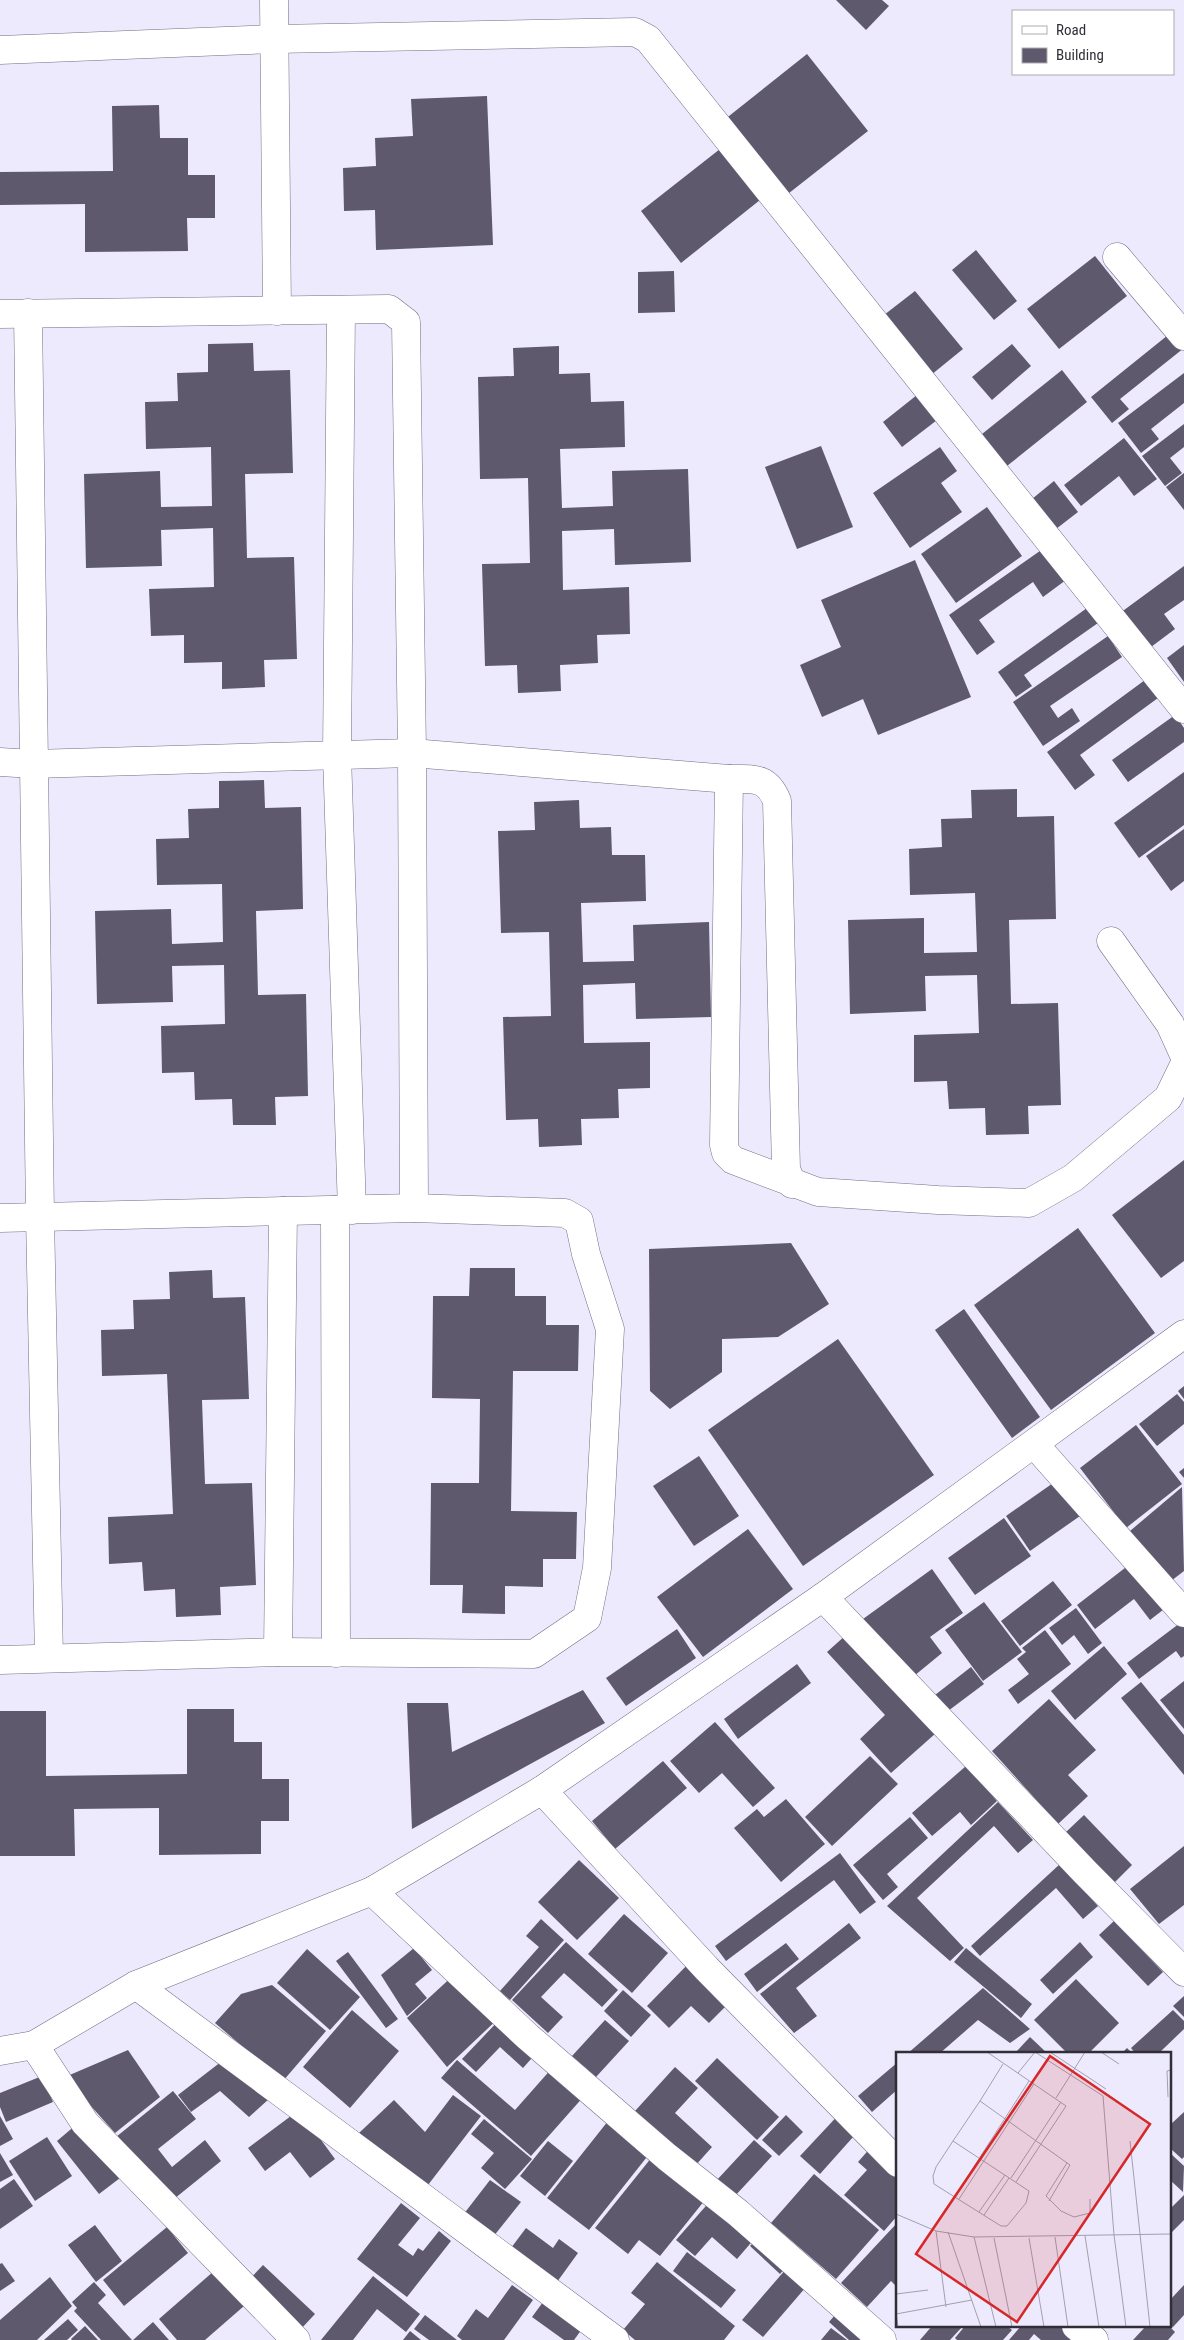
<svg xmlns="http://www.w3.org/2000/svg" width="1184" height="2340" font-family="'Roboto Condensed',sans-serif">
<rect width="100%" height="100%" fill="#eeeafd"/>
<g fill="#5e596d">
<path d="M836,0H882L889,6L866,30Z"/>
<path d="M807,54L868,131L784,197L724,120Z"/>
<path d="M487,96L493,245L376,250L375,210L344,211L343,168L376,166L375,138L413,136L411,99Z"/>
<path d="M159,105L160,138H188V175H215V218H187L188,251L85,252V204L0,205V172L113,171L112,106Z"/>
<path d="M720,149L760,200L681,263L641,211Z"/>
<path d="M976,250L1017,301L994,320L952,270Z"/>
<path d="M1095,256L1127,296L1059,349L1027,309Z"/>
<path d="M674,271L675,312L638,313V272Z"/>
<path d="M915,291L963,349L931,375L884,315Z"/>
<path d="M1173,331L1184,348L1120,399L1129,409L1112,423L1091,397Z"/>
<path d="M253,343L254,371L290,370L293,473L245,474L247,558L294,557L297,659L264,660L265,687L222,689V662L184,663V635L151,636L149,589L214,587L213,528L161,530L162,566L86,568L84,474L160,471L161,507L212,506L211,447L146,449L145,402L178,401L177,373L208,372V344Z"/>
<path d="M1012,344L1031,366L992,400L972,377Z"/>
<path d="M559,346V374L590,373L591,402L624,401L625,447L560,449L562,508L613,506L612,471L688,469L691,562L615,565L614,529L562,531L563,590L629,587L630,634L597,635L598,663L560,665L561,691L518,693L517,665L485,666L482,564L530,563L528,478L480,479L478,377L514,376L513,348Z"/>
<path d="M1062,370L1087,402L1007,466L982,434Z"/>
<path d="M1184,373V403L1151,429L1159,439L1141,453L1118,423Z"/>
<path d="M922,391L941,417L902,447L883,422Z"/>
<path d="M1184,424V447L1170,458L1182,473L1165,486L1142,456Z"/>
<path d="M1124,438L1157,479L1134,496L1119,476L1081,506L1064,485Z"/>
<path d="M821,446L853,527L797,549L765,467Z"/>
<path d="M940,447L957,471L941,483L962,512L910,548L873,493Z"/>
<path d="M1184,473V510L1166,487Z"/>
<path d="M1054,481L1078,512L1056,529L1032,499Z"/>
<path d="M987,507L1022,556L956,603L921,554Z"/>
<path d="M1047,546L1070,577L1043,597L1033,582L979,620L995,642L977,655L949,615Z"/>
<path d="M915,560L971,697L878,735L863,699L822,717L800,665L841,647L821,600Z"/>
<path d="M1184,566V600L1164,614L1175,629L1147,650L1120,613Z"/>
<path d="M1087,608L1098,623L1024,675L1032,686L1016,697L998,672Z"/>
<path d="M1108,636L1122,657L1050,706L1058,718L1072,708L1080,721L1043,746L1013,702Z"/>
<path d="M1184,645V682L1167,658Z"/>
<path d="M1145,680L1158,698L1080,755L1095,775L1075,790L1047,752Z"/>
<path d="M1175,715L1184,728V742L1128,782L1112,760Z"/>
<path d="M1184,772V825L1139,858L1114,823Z"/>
<path d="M264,780L265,808L301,807L303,909L256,911L258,995L306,994L308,1096L275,1097L276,1125H233L232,1099L195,1100L194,1072L162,1073L161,1026L225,1024L224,965L172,966L173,1002L97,1004L95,911L171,909L172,944L223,942L222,884L157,885L156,839L189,838L188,809L219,808V781Z"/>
<path d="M1017,789V817L1054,816L1056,919L1009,920L1011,1004L1058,1003L1061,1105L1028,1106L1029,1134L986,1135L985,1108L949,1109L947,1081L914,1082V1035L979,1033L977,975L925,976L926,1011L850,1014L848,920L924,918V953L977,952L975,893L910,895L909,849L942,847L941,819L972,818L971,790Z"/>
<path d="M579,800L580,828L611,827L612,855H645L646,901L581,903L583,962L634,961L633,925L709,922L711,1017L636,1019L635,983L583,985L584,1043L650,1042V1088L618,1089L619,1118L581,1119L582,1145L539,1147L538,1119L506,1120L503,1017L551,1016L549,932L501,933L498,831L535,830L534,802Z"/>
<path d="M1184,829V881L1171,891L1146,856Z"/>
<path d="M1184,1160V1261L1161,1278L1112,1215Z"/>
<path d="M1078,1228L1155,1333L1051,1410L974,1305Z"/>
<path d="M791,1243L829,1304L778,1337L722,1339V1372L670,1409L650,1391L649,1249Z"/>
<path d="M470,1268H515V1296H546V1325H579L578,1371H513L511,1511L577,1512L576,1559H543V1587L505,1586V1614L462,1613L463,1585H430L431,1483H479L480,1399L432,1398L433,1296H469Z"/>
<path d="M212,1270L213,1298L245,1297L249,1399L202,1400L205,1484L252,1483L256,1585L220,1587L221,1615L176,1617L175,1589L144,1591L142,1562L109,1564L108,1517L173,1514L167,1374L102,1376L101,1330L134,1329L133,1300L170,1299L169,1272Z"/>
<path d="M964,1309L1040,1417L1012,1438L935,1330Z"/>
<path d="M838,1339L934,1475L803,1566L708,1430Z"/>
<path d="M1184,1386V1399L1178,1391Z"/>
<path d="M1177,1394L1184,1402V1424L1157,1446L1139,1424Z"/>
<path d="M1136,1425L1182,1484L1126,1528L1080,1468Z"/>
<path d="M699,1456L739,1516L694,1546L653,1486Z"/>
<path d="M1184,1468V1478L1179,1472Z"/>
<path d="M1056,1481L1080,1516L1030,1551L1006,1516Z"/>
<path d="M1182,1487L1184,1571L1171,1581L1130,1531Z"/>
<path d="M1004,1518L1031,1556L975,1595L948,1558Z"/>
<path d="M748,1529L793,1589L703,1657L657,1597Z"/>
<path d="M1134,1561L1168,1606L1150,1620L1134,1599L1095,1629L1077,1605Z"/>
<path d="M932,1569L963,1613L930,1637L942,1653L914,1676L863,1619Z"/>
<path d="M1053,1581L1072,1605L1020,1646L1001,1621Z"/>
<path d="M984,1602L1022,1652L983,1681L945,1630Z"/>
<path d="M1076,1608L1102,1643L1088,1654L1074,1635L1062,1645L1049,1628Z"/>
<path d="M1184,1620V1656L1181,1658L1176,1651L1139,1679L1127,1663Z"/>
<path d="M677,1629L696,1658L626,1706L606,1678Z"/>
<path d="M1045,1630L1071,1664L1018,1704L1008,1690L1029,1674L1017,1659L1026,1652L1022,1648Z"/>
<path d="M846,1635L936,1733L891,1773L860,1739L885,1715L827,1652Z"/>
<path d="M1104,1646L1127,1674L1075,1720L1051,1691Z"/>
<path d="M797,1664L811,1683L738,1739L724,1719Z"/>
<path d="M971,1667L984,1684L948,1711L935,1695Z"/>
<path d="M1184,1681V1729L1160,1700Z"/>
<path d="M1141,1682L1184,1735V1775L1121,1698Z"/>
<path d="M583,1690L605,1723L412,1829L407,1703H448L452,1752Z"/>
<path d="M1049,1699L1096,1750L1068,1775L1088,1796L1058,1824L992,1751Z"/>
<path d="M187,1709H234V1742H262V1779H289V1821H261V1854L159,1855V1808L74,1809L75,1856H0V1711H46V1776L187,1774Z"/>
<path d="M715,1722L775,1788L753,1807L722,1773L699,1793L670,1761Z"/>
<path d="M870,1756L898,1784L832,1846L805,1817Z"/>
<path d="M663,1761L687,1788L615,1849L592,1821Z"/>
<path d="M966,1766L997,1801L971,1825L960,1812L932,1836L912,1813Z"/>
<path d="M786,1799L825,1844L781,1882L734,1828L757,1809L764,1817Z"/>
<path d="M998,1802L1033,1840L1018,1853L994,1826L917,1898L964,1948L950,1961L887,1906Z"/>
<path d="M1084,1815L1132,1865L1114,1883L1066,1832Z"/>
<path d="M910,1817L928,1838L887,1874L898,1887L883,1900L853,1865Z"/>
<path d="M1184,1846V1905L1159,1924L1130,1889Z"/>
<path d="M840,1853L876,1902L860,1914L834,1880L726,1961L715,1946Z"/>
<path d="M579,1860L619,1898L577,1940L538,1902Z"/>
<path d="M1060,1864L1098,1906L1083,1919L1056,1888L980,1956L971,1946Z"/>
<path d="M624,1914L668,1953L632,1993L588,1954Z"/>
<path d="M541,1919L564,1940L510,2000L500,1991L539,1947L526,1936Z"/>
<path d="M1114,1921L1163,1972L1148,1986L1099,1935Z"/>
<path d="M849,1923L861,1938L796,1988L817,2016L794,2033L760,1994Z"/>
<path d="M566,1942L618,1990L602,2007L564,1973L541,1997L563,2017L548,2033L512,2000Z"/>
<path d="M1080,1942L1093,1957L1053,1994L1040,1980Z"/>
<path d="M786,1943L799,1959L757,1992L744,1974Z"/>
<path d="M414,1948L432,1970L415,1984L427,1998L407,2016L381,1975Z"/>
<path d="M966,1948L1032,2004L1021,2018L954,1962Z"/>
<path d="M307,1949L360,1997L330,2030L277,1983Z"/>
<path d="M348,1952L398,2019L386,2028L336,1961Z"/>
<path d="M693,1959L733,1999L709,2023L691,2006L669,2028L647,2006Z"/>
<path d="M456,1973L502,2015L447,2067L407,2018Z"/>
<path d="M1076,1979L1119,2023L1088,2054H1068L1034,2020Z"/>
<path d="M272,1985L326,2031L283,2081L215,2023L241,1994Z"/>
<path d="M983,1988L1030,2029L1010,2043L978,2020L939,2054H907Z"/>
<path d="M623,1990L651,2015L631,2037L604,2011Z"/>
<path d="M1184,1996V2017L1173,2006Z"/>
<path d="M352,2010L399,2051L350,2108L303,2067Z"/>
<path d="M1173,2010L1184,2021V2029L1158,2054H1136L1131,2048Z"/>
<path d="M503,2016L539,2050L523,2068L500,2047L476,2072L462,2059Z"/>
<path d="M605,2020L629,2041L596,2077L572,2056Z"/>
<path d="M1030,2037L1048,2054H1014Z"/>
<path d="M1127,2048L1133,2054H1121Z"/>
<path d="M128,2050L160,2097L115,2133L65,2077Z"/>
<path d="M226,2058L270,2098L249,2117L220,2091L191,2112L178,2095Z"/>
<path d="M717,2058L779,2117L757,2140L695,2081Z"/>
<path d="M457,2060L515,2110L553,2067L585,2095L531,2156L441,2078Z"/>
<path d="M898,2062V2089L872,2112L858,2096Z"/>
<path d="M675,2067L698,2088L675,2113L712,2147L695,2166L635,2111Z"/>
<path d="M42,2076L53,2102L6,2122L0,2107V2093Z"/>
<path d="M173,2091L196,2119L158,2149L172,2167L205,2140L221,2161L169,2203L116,2137Z"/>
<path d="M453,2095L481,2116L428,2185L359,2133L394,2100L425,2132Z"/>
<path d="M299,2110L335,2159L310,2178L290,2152L265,2171L248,2148Z"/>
<path d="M843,2110L862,2127L820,2174L800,2156Z"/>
<path d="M1184,2112V2157L1182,2159L1170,2148V2125Z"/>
<path d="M786,2115L803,2132L779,2156L762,2140Z"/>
<path d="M0,2116L13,2139L0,2146Z"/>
<path d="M612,2116L654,2148L589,2230L547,2198Z"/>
<path d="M484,2119L532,2159L505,2189L481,2168L494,2153L471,2134Z"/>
<path d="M77,2124L120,2178L99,2194L57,2141Z"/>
<path d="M47,2137L72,2176L35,2201L9,2161Z"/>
<path d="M754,2140L772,2156L734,2197L716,2181Z"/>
<path d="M548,2141L573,2161L545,2196L520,2176Z"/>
<path d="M872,2146L898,2169V2215L884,2231L844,2195L867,2170L858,2162Z"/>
<path d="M656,2152L709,2195L660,2256L639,2240L628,2254L595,2228Z"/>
<path d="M0,2153L13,2175L0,2182Z"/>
<path d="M1170,2153L1184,2166L1183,2192L1170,2180Z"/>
<path d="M814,2174L879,2230L836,2279L771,2223Z"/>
<path d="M14,2179L33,2206L0,2229V2189Z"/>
<path d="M490,2180L521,2202L493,2237L463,2215Z"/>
<path d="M1184,2195V2220L1170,2234V2209Z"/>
<path d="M712,2199L756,2237L737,2259L712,2237L695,2256L676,2240Z"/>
<path d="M401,2203L420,2218L398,2245L413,2256L418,2248L423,2251L439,2231L451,2241L407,2297L357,2259Z"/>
<path d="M898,2222V2288L891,2281L867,2307L841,2283Z"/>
<path d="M95,2225L122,2261L96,2282L68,2245Z"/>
<path d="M167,2227L188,2253L124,2306L103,2280Z"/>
<path d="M526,2228L553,2248L559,2239L578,2253L557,2282L511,2248Z"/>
<path d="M760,2236L789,2263L780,2274L750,2246Z"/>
<path d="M687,2252L736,2290L721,2308L673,2271Z"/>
<path d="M657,2262L735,2326L724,2340H635L623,2330L645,2304L631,2293Z"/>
<path d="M2,2263L15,2281L0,2291V2264Z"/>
<path d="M263,2265L315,2314L300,2330L248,2281Z"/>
<path d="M786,2269L806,2287L763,2337L742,2320Z"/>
<path d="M214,2271L244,2306L205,2340H177L159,2319Z"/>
<path d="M373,2276L420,2314L406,2332L377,2309L353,2340H321Z"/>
<path d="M50,2277L72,2306L37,2340H0V2320Z"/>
<path d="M94,2282L106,2295L98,2303L132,2340H101L74,2311L77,2308L72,2302Z"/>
<path d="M512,2285L533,2300L504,2340H462L457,2336L476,2309L488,2318Z"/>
<path d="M1184,2285V2315L1173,2327L1170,2325V2300Z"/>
<path d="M543,2302L582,2329L574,2340H564L532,2317Z"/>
<path d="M841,2308L878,2340H849L829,2322Z"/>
<path d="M425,2315L457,2340H429L414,2329Z"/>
<path d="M68,2319L78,2330L67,2340H44Z"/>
<path d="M153,2322L169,2340H133Z"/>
<path d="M85,2326L98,2340H72L71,2339Z"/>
<path d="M932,2326H963L950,2340H920Z"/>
<path d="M965,2326H1007L1012,2330L1003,2340H957L955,2338Z"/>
<path d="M1021,2326H1060L1076,2340H1041L1034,2334L1029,2340H1009Z"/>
<path d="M1146,2326H1169L1175,2332L1168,2340H1133Z"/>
<path d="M831,2328L847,2340H821Z"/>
<path d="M410,2331L421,2340H403Z"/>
</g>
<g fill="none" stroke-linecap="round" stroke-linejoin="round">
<defs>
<g id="street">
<path d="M274,0L277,311"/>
<path d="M0,50L275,39L635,32L648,39L1184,709"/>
<path d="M1117,257L1184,336"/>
<path d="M341,310L337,755L352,1210"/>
<path d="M28,313L40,1216L49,1658"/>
<path d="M0,314L389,309L406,322L412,753L414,1208"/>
<path d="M0,762L33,764L412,753L729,779C753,779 767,776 777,801L786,1169L792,1184"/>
<path d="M729,779L724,1145L726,1153L733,1160L818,1192L938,1200L1029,1203L1073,1178L1168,1098L1184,1065"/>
<path d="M1111,941L1170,1024L1184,1055"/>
<path d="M335,1210L336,1653"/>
<path d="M0,1218L414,1208L565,1213L579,1221L586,1254L610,1329L597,1568L587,1618L534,1654L278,1652L0,1660"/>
<path d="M1035,1445L1184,1613"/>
<path d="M823,1597L1085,1872L1184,1972"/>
<path d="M278,1652L283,1211"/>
<path d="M542,1790L707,1969L898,2163"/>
<path d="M372,1891L528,2037L667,2157L738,2213L882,2340"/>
<path d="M136,1985L615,2340"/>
<path d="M34,2045L85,2123L296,2340"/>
<path d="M0,2051L34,2045L136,1985L372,1891L542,1790L823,1597L1184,1334"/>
<path d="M1076,2326L1094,2340"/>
</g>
</defs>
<use href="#street" stroke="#736e82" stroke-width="29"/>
<use href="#street" stroke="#fff" stroke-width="28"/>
</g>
<g transform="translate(896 2052)">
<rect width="275" height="275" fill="#eeeafd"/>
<path fill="none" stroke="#a29fae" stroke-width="1" d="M91,0L170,54L120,130M139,0L207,44L218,183L230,275M154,0L210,37M205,0L223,12M122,21L139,0M272,45L271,19L275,18M160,46L189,0M84,49L174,113L153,149M57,89L133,139L130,151L111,174H105L38,132L37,124L40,115L57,89L84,49L107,12M234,89L254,275M171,111L150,144L165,159L178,165L194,161V147M115,126L165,50M59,144L133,29M63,147L138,32M83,160L109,123M0,162L40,179L78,185L275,182M88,163L113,126M40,179L50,255M52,180L85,275M189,184L203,275M78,185L100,275M159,185L172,275M98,186L116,275M133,186L148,275M0,242L32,238M0,260L2,275M0,262L76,248"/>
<path fill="#d62828" fill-opacity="0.15" stroke="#d62828" stroke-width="2.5" d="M154,4L254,72L121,270L20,202Z"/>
<rect width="275" height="275" fill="none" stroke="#312e37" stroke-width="2.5"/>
</g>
<rect x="1012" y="10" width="162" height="65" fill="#ffffff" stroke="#adabaf"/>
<rect x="1022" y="26" width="25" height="8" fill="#ffffff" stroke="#adabaf"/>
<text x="1056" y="35" font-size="15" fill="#312e37">Road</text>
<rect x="1022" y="48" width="25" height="15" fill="#5e596d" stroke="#adabaf"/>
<text x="1056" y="60" font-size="15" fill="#312e37">Building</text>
</svg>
